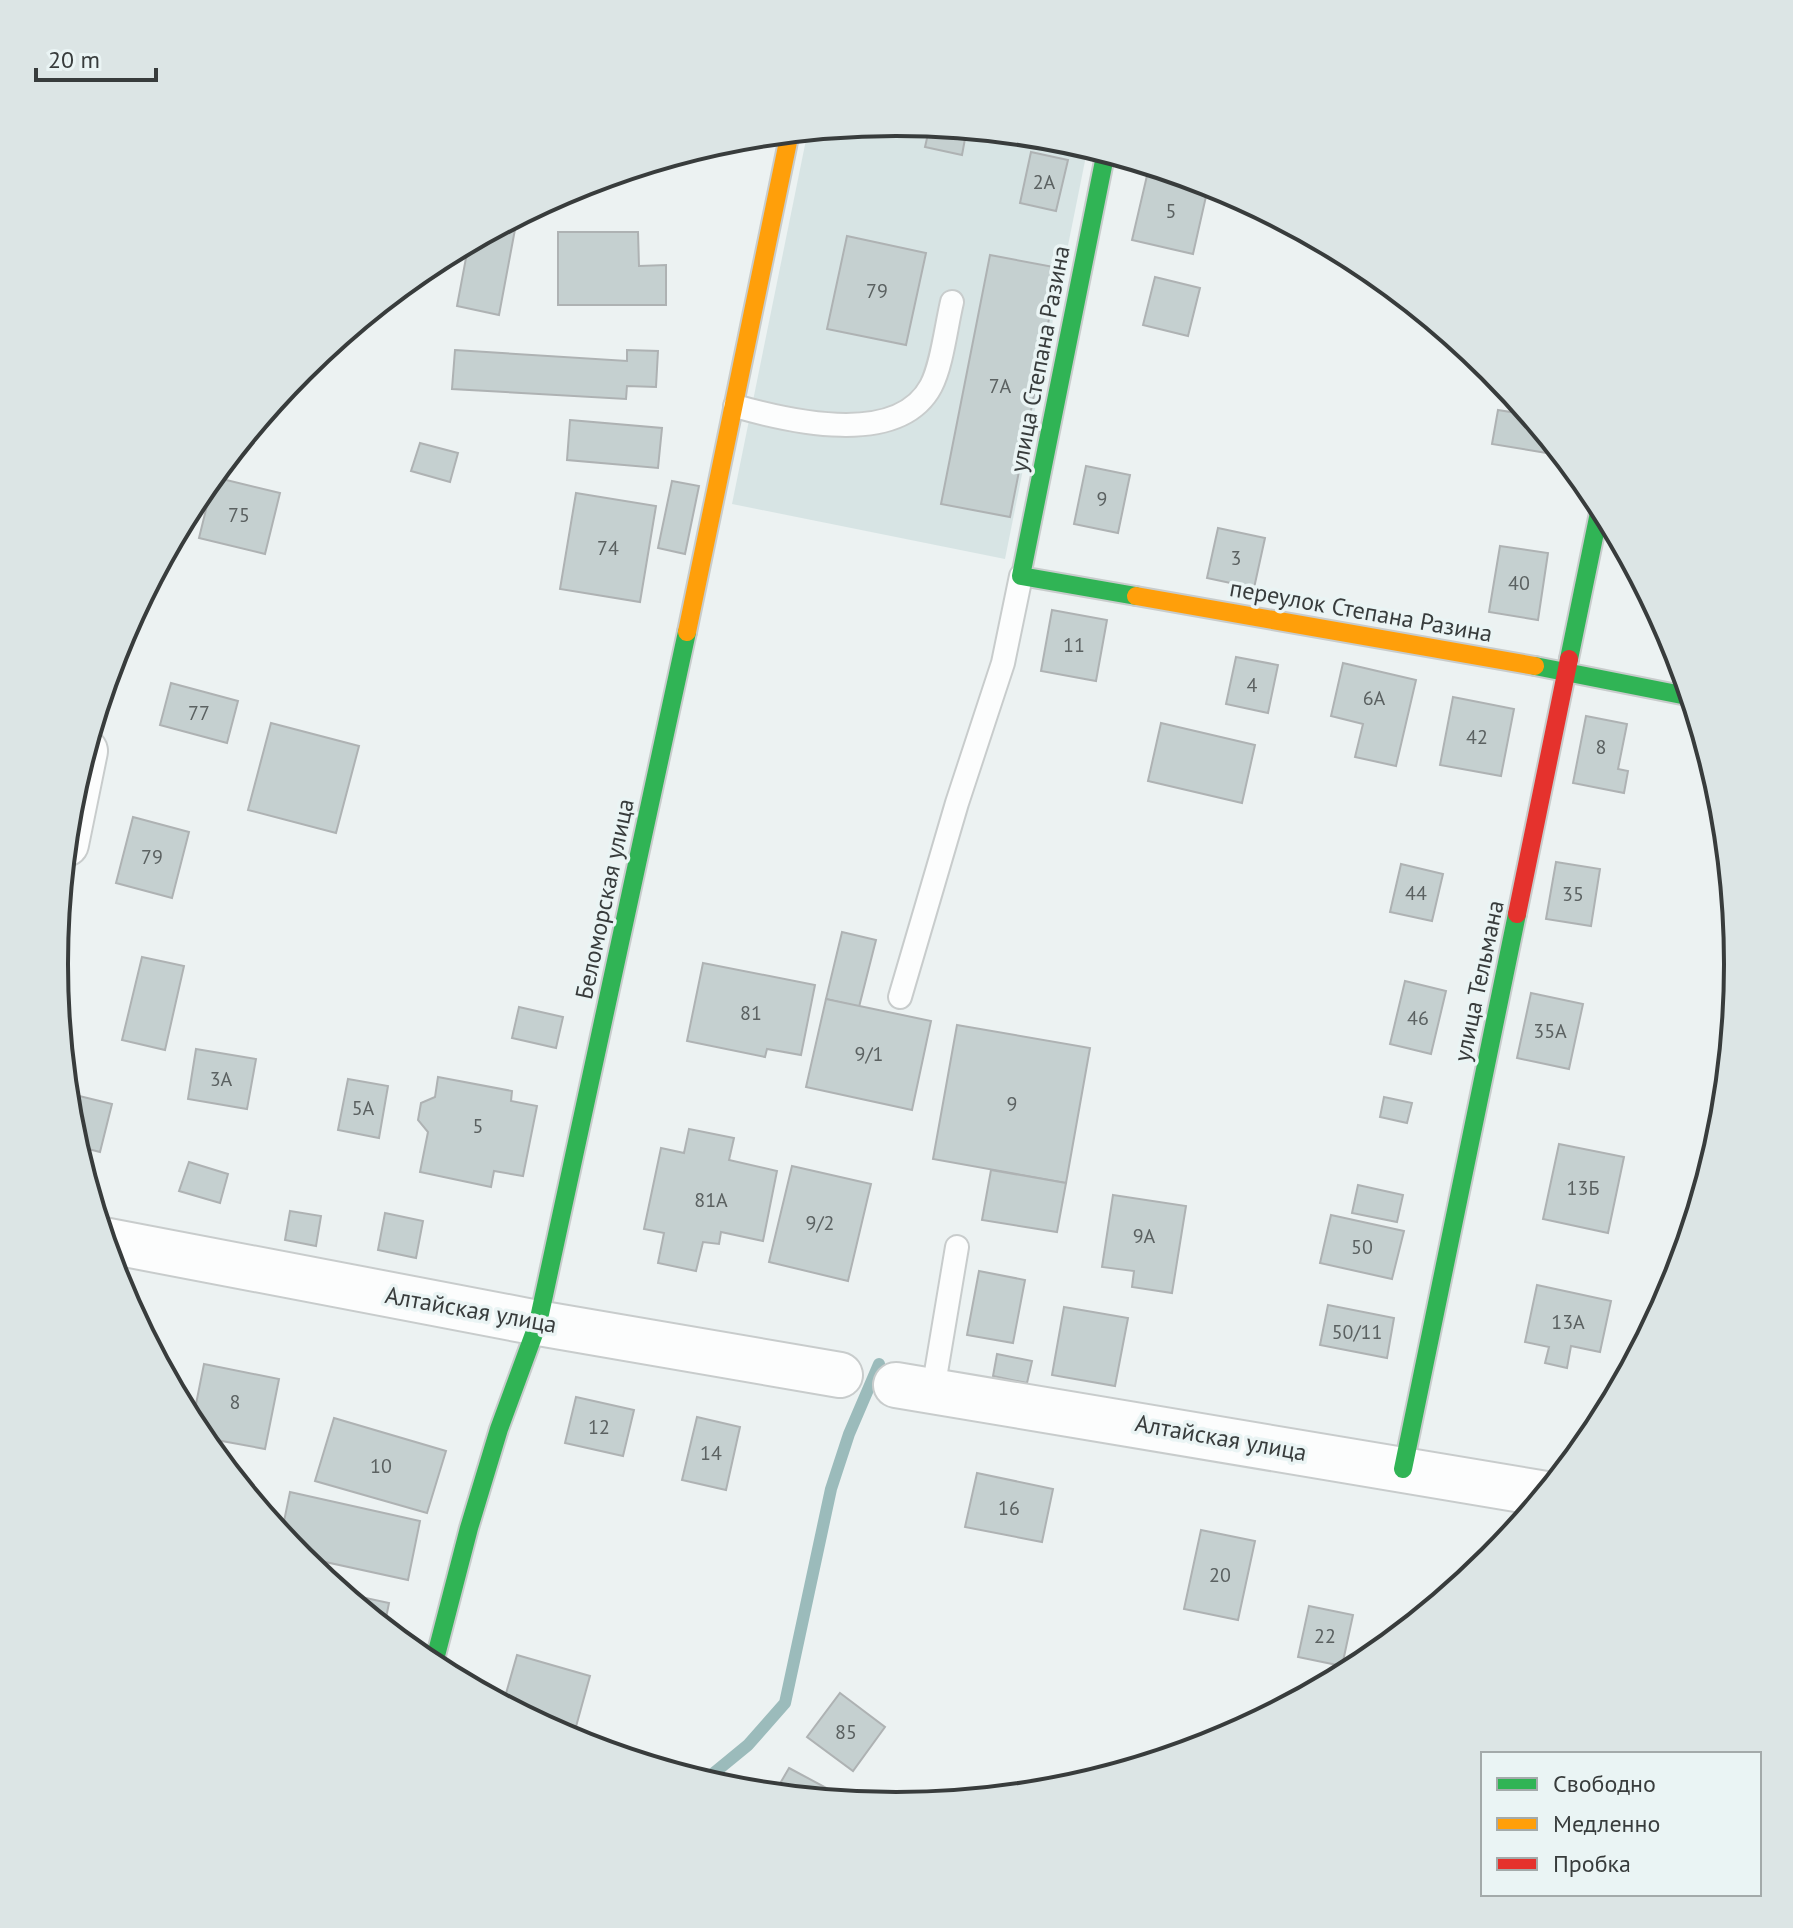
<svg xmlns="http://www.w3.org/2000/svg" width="1793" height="1928" font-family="'PT Sans',sans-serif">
<rect width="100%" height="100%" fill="#ecf2f2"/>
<path fill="#d7e4e4" d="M897,122L1061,138L1088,146L1005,559L732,504L808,130Z"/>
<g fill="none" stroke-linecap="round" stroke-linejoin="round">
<path stroke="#9bbbbb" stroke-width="12" d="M703,1782L748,1745L785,1703L831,1489L849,1434L879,1364"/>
</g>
<g fill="#c5d0d0" stroke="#aeb2b3" stroke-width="2">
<path d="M930,125L967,128L962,155L925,147Z"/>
<path d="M1031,152L1068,160L1056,211L1020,203Z"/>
<path d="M1149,167L1209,183L1193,254L1132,240Z"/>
<path d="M505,222L516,224L499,315L457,306L469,242Z"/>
<path d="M558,232H638L639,266L666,265V305H558Z"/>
<path d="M847,236L926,253L906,345L827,329Z"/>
<path d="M990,255L1059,268L1010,517L941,504Z"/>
<path d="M1155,277L1200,288L1188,336L1143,325Z"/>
<path d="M455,350L627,361V350L658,351L656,387L627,386L626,399L452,389Z"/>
<path d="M1498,410L1530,415L1555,444L1553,454L1492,444Z"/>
<path d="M570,420L662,428L658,468L567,460Z"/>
<path d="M420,443L458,453L450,482L411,471Z"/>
<path d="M1086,466L1130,475L1118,533L1074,524Z"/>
<path d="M214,477L280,493L265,554L199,538Z"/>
<path d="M672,481L699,486L685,554L658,548Z"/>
<path d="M576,493L656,506L640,602L560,589Z"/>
<path d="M1218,528L1265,538L1254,588L1207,578Z"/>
<path d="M1500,546L1548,553L1538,620L1489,612Z"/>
<path d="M1052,610L1107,620L1096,681L1041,671Z"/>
<path d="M1236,657L1278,665L1268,713L1226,704Z"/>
<path d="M1343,663L1416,680L1396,766L1355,757L1363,724L1331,716Z"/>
<path d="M171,683L238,701L227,743L160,725Z"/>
<path d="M1453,697L1514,709L1501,776L1440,765Z"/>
<path d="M1586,716L1627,724L1618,769L1628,771L1624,793L1573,783Z"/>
<path d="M271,723L359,746L336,833L248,810Z"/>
<path d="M1161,723L1255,745L1242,803L1148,781Z"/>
<path d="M133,817L189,832L172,898L116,883Z"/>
<path d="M1556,862L1600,869L1591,926L1546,919Z"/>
<path d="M1401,864L1443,874L1432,921L1390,912Z"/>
<path d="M842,932L876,940L859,1007L826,999Z"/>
<path d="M142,957L184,966L165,1050L122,1040Z"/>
<path d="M703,963L815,985L801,1055L767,1049L765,1057L687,1041Z"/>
<path d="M1405,981L1446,991L1431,1054L1390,1044Z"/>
<path d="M1531,993L1583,1004L1569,1069L1517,1058Z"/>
<path d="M826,999L931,1021L912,1110L806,1087Z"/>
<path d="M519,1007L563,1017L556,1048L512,1038Z"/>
<path d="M957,1025L1090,1048L1066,1183L933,1159Z"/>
<path d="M196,1049L256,1059L247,1109L188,1099Z"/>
<path d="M438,1077L512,1091L511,1101L537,1106L523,1176L494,1171L491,1187L420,1172L428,1132L418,1120L421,1103L435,1097Z"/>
<path d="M348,1079L388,1086L379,1138L338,1130Z"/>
<path d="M67,1093L112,1104L100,1152L76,1146L70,1128Z"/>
<path d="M1384,1097L1412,1103L1407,1123L1380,1117Z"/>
<path d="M689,1129L734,1138L729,1160L777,1171L763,1241L721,1232L719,1244L703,1242L696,1271L658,1263L664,1233L644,1229L661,1148L684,1153Z"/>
<path d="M1559,1144L1624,1157L1608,1233L1543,1219Z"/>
<path d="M189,1162L228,1174L220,1203L179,1191Z"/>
<path d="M792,1166L871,1184L848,1281L769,1262Z"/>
<path d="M991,1170L1066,1183L1057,1232L982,1220Z"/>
<path d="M1358,1185L1403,1195L1397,1222L1352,1213Z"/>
<path d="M1113,1195L1186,1206L1172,1293L1132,1287L1134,1271L1102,1267Z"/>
<path d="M290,1211L321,1216L316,1246L285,1240Z"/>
<path d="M385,1213L423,1221L416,1258L378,1250Z"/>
<path d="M1331,1215L1404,1231L1392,1279L1320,1263Z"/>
<path d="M979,1271L1025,1280L1013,1343L967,1335Z"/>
<path d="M1537,1285L1611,1301L1600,1352L1571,1346L1567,1368L1545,1363L1549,1347L1525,1342Z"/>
<path d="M1328,1305L1394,1318L1387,1358L1320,1345Z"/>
<path d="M1064,1307L1128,1318L1115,1386L1052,1375Z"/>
<path d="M997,1354L1032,1361L1027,1383L993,1376Z"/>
<path d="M204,1364L279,1379L265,1449L200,1437L196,1432L192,1424Z"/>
<path d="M576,1397L634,1410L623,1456L565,1443Z"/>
<path d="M697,1417L740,1427L726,1490L682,1480Z"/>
<path d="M334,1418L446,1451L427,1513L315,1481Z"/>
<path d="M977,1473L1053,1489L1042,1542L965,1527Z"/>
<path d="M290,1492L420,1521L408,1580L298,1556L281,1536Z"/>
<path d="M1201,1530L1255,1541L1238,1620L1184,1609Z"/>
<path d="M1450,1580L1464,1583L1447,1597Z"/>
<path d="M347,1594L389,1603L384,1628L346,1597Z"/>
<path d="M1309,1606L1353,1615L1342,1666L1298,1657Z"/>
<path d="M517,1655L590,1676L572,1741L503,1704Z"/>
<path d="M840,1693L885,1727L853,1771L807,1737Z"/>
<path d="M789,1768L847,1799L846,1802L774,1794Z"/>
</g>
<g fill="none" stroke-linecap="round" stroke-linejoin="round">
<defs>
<g id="lane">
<path d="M735,406C788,421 898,448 931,386C942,365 946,327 952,302"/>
<path d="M900,997L957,803L1003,663L1021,576"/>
<path d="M933,1390L957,1247"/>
</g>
<g id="street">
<path d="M66,844L85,751"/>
<path d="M104,1240L538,1323L840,1375"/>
<path d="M896,1385L1546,1494"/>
</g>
<g id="fast">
<path d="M1106,151L1021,576L1136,596"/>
<path d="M1569,659L1601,503"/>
<path d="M1535,666L1692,697"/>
<path d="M1403,1469L1517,914"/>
<path d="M433,1667L469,1528L499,1429L538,1323L687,632"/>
</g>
<g id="slow">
<path d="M1136,596L1535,666"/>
<path d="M687,632L790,132"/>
</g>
<path id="jam" d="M1517,914L1569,659"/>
</defs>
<use href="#lane" stroke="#c8cccc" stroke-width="26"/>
<use href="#street" stroke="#c8cccc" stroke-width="48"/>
<use href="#fast" stroke="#c8cccc" stroke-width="22"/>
<use href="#slow" stroke="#c8cccc" stroke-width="22"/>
<use href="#jam" stroke="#c8cccc" stroke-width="22"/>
<use href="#lane" stroke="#fcfdfd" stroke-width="22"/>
<use href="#street" stroke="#fcfdfd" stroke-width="44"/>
<use href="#fast" stroke="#30b455" stroke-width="18"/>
<use href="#slow" stroke="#ff9f0a" stroke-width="18"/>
<use href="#jam" stroke="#e5322d" stroke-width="18"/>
</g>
<g text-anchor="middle" stroke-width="7" stroke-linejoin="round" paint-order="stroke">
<g font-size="20" fill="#5b6161">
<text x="1044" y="189">2А</text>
<text x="1171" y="218">5</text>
<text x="877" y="298">79</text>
<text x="1000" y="393">7А</text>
<text x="1102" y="506">9</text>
<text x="239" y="522">75</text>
<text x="608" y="555">74</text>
<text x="1236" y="565">3</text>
<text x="1519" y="590">40</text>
<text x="1074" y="652">11</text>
<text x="1252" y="692">4</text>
<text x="1374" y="705">6А</text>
<text x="199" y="720">77</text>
<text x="1477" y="744">42</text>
<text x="1601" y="754">8</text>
<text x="152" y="864">79</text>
<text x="1416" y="900">44</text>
<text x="1573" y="901">35</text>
<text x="751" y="1020">81</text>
<text x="1418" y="1025">46</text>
<text x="1550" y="1038">35А</text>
<text x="869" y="1061">9/1</text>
<text x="221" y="1086">3А</text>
<text x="1012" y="1111">9</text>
<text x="363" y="1115">5А</text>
<text x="478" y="1133">5</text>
<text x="1583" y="1195">13Б</text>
<text x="711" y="1207">81А</text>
<text x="820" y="1230">9/2</text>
<text x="1144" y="1243">9А</text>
<text x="1362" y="1254">50</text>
<text x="1568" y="1329">13А</text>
<text x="1357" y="1339">50/11</text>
<text x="235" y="1409">8</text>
<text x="599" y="1434">12</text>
<text x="711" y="1460">14</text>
<text x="381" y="1473">10</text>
<text x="1009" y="1515">16</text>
<text x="1220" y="1582">20</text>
<text x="1325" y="1643">22</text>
<text x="846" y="1739">85</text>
</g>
<g font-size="24" fill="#383c3c" stroke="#eaf4f4">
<text transform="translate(1040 359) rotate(-79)" y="8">улица Степана Разина</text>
<text transform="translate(1361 611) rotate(10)" y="8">переулок Степана Разина</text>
<text transform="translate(605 899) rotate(-78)" y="8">Беломорская улица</text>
<text transform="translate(1479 981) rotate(-78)" y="8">улица Тельмана</text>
<text transform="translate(471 1310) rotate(10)" y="8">Алтайская улица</text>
<text transform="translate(1221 1438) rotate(10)" y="8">Алтайская улица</text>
</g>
</g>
<path d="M0 0H1793V1928H0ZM68 964a828 828 0 1 1 1656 0a828 828 0 1 1-1656 0Z" fill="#dce5e5" fill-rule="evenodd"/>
<path fill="none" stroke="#383c3c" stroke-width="4" d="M68 964a828 828 0 1 1 1656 0a828 828 0 1 1-1656 0Z"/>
<rect x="1481" y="1752" width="280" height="144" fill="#eaf4f4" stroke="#a3aaaa" stroke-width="2"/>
<rect x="1497" y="1778" width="40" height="12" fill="#30b455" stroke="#a3aaaa" stroke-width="2"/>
<text x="1553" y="1792" font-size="24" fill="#383c3c">Свободно</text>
<rect x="1497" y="1818" width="40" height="12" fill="#ff9f0a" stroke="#a3aaaa" stroke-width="2"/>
<text x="1553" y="1832" font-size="24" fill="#383c3c">Медленно</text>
<rect x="1497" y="1858" width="40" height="12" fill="#e5322d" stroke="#a3aaaa" stroke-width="2"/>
<text x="1553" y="1872" font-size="24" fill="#383c3c">Пробка</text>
<path d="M36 68v12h120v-12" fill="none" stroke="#383c3c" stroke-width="4"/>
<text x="48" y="68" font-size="24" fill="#383c3c" stroke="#eaf4f4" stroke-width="6" paint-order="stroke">20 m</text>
</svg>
